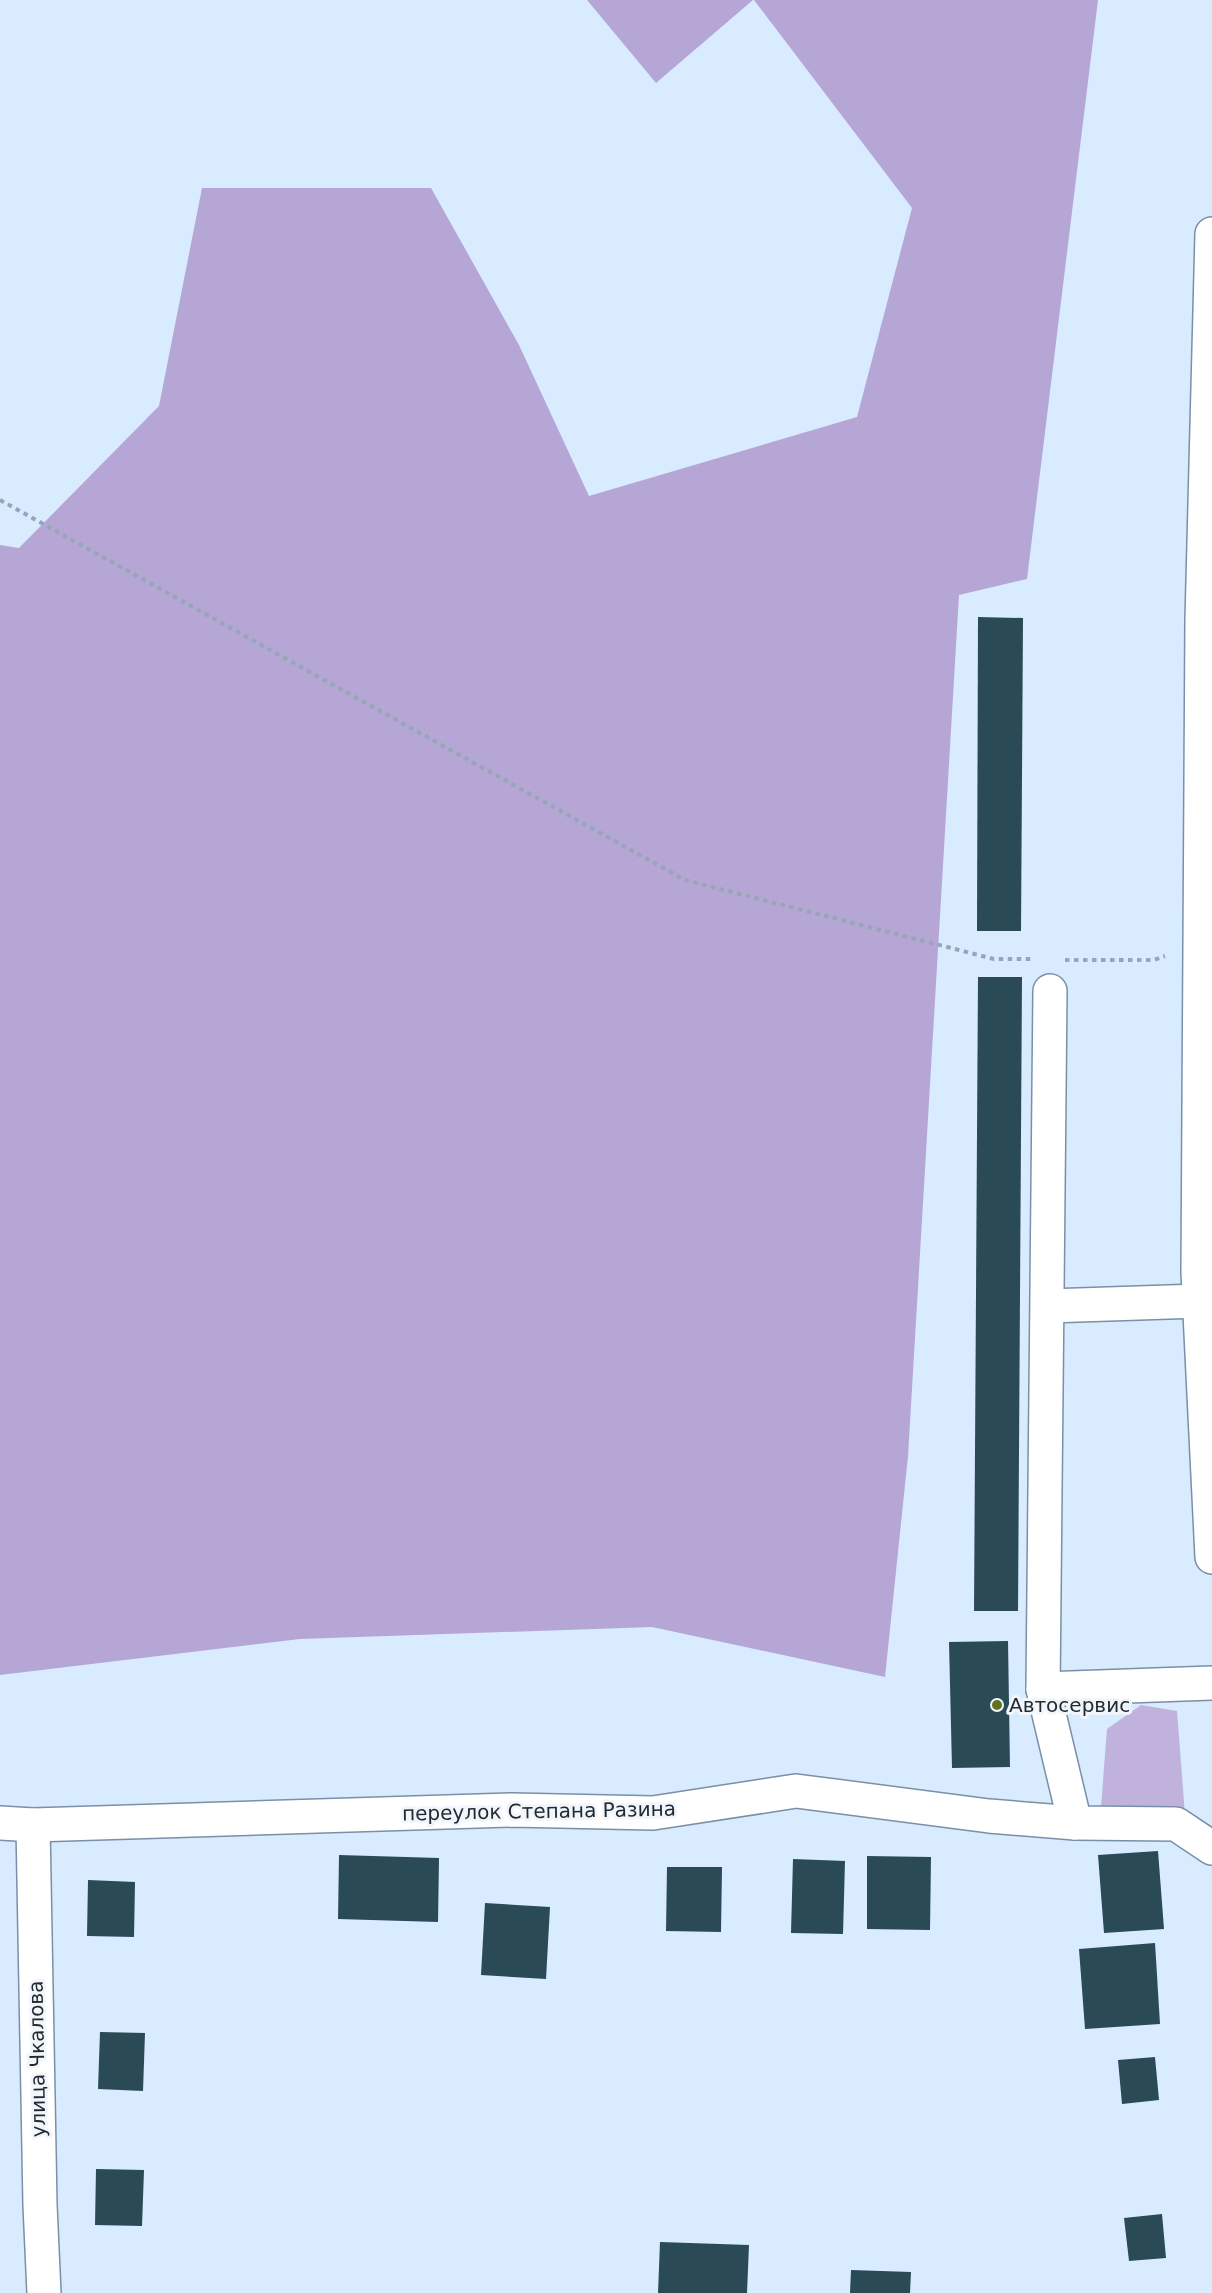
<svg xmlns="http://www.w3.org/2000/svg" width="1212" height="2293" font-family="'DejaVu Sans',sans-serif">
<rect width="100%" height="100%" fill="#d8ebff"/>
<path fill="#c0b2dd" d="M1141,1705L1177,1711L1187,1841L1100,1820L1107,1729Z"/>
<g fill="#b5a6d5">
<path d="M587,0H753L656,83Z"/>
<path d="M754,0H1098L1027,579L959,595L908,1456L885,1677L652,1627L300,1639L0,1675V545L19,548L159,406L202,188H431L519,345L589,496L857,417L912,208Z"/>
</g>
<g fill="#2a4a55">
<path d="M978,617L1023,618L1021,931H977Z"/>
<path d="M978,977H1022L1018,1611H974Z"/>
<path d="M1008,1641L1010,1767L952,1768L949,1642Z"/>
<path d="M1158,1851L1164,1929L1104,1933L1098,1855Z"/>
<path d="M339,1855L439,1858L438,1922L338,1919Z"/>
<path d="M867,1856L931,1857L930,1930L867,1929Z"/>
<path d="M793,1859L845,1861L843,1934L791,1933Z"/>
<path d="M667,1867H722L721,1932L666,1931Z"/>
<path d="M88,1880L135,1882L134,1937L87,1936Z"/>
<path d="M485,1903L550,1907L546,1979L481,1975Z"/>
<path d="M1155,1943L1160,2024L1085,2029L1079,1949Z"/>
<path d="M100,2032L145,2033L143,2091L98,2089Z"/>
<path d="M1155,2057L1159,2100L1122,2104L1118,2060Z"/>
<path d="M96,2169L144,2170L142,2226L95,2225Z"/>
<path d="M1162,2214L1166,2258L1129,2261L1124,2218Z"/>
<path d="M660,2242L749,2245L747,2293H658Z"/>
<path d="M851,2270L911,2272L910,2293H850Z"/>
</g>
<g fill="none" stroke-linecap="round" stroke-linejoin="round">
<defs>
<g id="minor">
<path d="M1212,234L1202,620L1198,1272L1212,1557"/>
<path d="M1050,991L1043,1689L1075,1823"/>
<path d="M1048,1306L1199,1301"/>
<path d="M1043,1689L1212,1683"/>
<path d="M0,1823L33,1825L512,1810L653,1813L796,1791L989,1816L1075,1823L1176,1824L1212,1848"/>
<path d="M33,1825L40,2205L44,2293"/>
</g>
</defs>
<use href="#minor" stroke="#7990a6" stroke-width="36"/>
<g stroke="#97a6b6" stroke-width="4" stroke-dasharray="4.5 4.5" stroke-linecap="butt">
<path d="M0,500L685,880L994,959H1034"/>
<path d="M1065,960H1154L1165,956"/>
</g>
<use href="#minor" stroke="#fff" stroke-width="33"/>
</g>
<circle fill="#62721e" stroke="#f2f6fb" stroke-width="2" cx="997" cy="1705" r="6"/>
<g text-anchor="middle" stroke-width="6" stroke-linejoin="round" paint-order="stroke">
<g font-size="20" fill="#212a33" stroke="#f2f6fb" text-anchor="start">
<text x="1009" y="1712">Автосервис</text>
</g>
<g font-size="20" fill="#212a33" stroke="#f2f6fb">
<text transform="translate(539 1811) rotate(-1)" y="7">переулок Степана Разина</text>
<text transform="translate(37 2059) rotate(-91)" y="7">улица Чкалова</text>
</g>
</g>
</svg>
